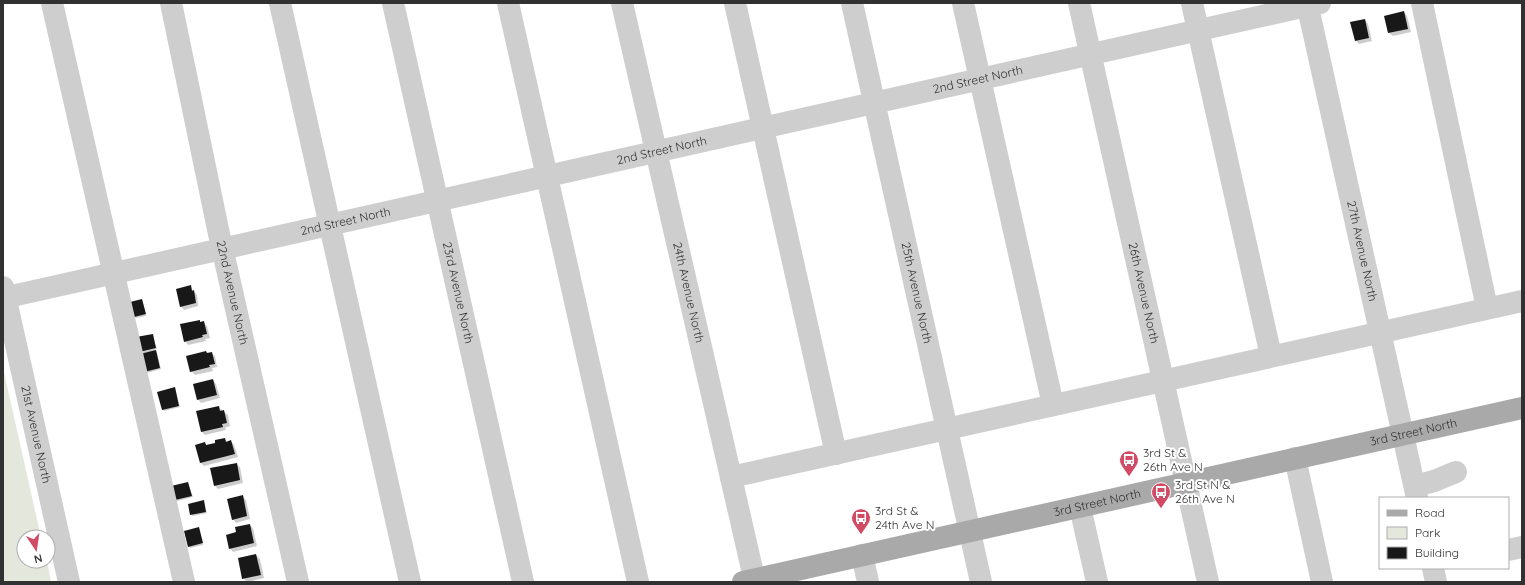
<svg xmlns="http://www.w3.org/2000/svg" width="1525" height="585" font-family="Quicksand,sans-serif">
<rect width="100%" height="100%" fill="#fff"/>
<path fill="#e3e7dc" d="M3,368L41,537H24V561H47L51,582H3Z"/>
<g fill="#0003">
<path d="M1404,12L1407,16L1411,32L1393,36L1389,33L1385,16Z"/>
<path d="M1365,20L1368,24L1372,41L1359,44L1356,41Z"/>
<path d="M190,287L197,295L198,306L184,310L181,306Z"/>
<path d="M142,300L146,316L136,318L135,317Z"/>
<path d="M199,321L207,326L210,338L205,339L206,341L188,345L185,341Z"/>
<path d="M152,335L157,349L154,350L157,353L161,369L147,373L140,351Z"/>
<path d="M206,352L208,353H211L215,356L217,367L212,368L213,371L195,375L191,371Z"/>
<path d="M213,380L216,384L220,398L201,403L198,399Z"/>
<path d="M175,388L180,407L164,411L163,409Z"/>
<path d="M218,407L228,415L230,426L225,428L226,430L205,435L202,432Z"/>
<path d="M224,439L228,442L231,441L234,445L238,457L204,466L200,462L205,444L207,446L217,444Z"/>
<path d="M236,464L240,467L243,483L218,489L215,486Z"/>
<path d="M188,483L193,497L177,501L175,500Z"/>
<path d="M242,496L246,500L250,519L236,523L233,519Z"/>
<path d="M203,501L207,513L193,516L191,514Z"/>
<path d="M249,525L253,528L257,546L233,552L230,548L237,533Z"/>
<path d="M198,528L203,545L190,548L189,546Z"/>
<path d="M256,555L260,559L264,578L247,582L243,578Z"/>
</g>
<g fill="#181818">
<path d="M1404,11L1408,29L1388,33L1384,16Z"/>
<path d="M1365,19L1369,38L1355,41L1350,22Z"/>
<path d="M191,285L192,291L194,290L196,303L180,307L176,289Z"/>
<path d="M142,299L146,314L134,317L130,302Z"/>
<path d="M200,320V322L204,321L207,334L202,335L203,337L184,342L180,324Z"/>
<path d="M153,334L156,348L139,352L136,337Z"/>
<path d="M156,350L160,368L144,372L140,354Z"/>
<path d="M206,351L207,353L212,352L215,364L209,365L210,367L190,372L186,356Z"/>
<path d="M213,379L217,395L197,400L193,384Z"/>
<path d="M175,387L179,406L162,410L157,392Z"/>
<path d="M219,406L220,411L224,410L227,423L222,424L223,427L201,432L196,411Z"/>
<path d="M225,438L226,442L231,440L235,454L200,463L195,445L205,442L206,445L215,443V440Z"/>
<path d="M237,463L240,480L214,486L210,468Z"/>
<path d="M188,482L192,496L175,500L171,486Z"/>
<path d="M243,495L247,516L232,520L227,499Z"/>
<path d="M204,500L206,512L190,515L188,504Z"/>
<path d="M250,524L254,543L229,549L226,535L236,532L235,527Z"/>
<path d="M199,527L203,543L188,547L184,531Z"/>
<path d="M256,554L261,575L242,579L238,558Z"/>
</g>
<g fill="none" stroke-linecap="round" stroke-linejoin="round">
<g stroke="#cecece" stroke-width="22">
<path d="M52,3L184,582"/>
<path id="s1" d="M171,3L219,234L298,582"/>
<path d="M280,3L410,582"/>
<path id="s2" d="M393,3L523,582"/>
<path d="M508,3L638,582"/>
<path id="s3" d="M622,3L755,582"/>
<path d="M735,3L836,454"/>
<path id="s4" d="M852,3L981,582"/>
<path d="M963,3L1053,405"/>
<path id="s5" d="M1079,3L1208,582"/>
<path d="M1192,3L1271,356"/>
<path id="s6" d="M1307,3L1417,498"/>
<path d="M1422,3L1487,308"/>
<path id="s7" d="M3,287L69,582"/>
<path id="s8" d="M3,298L1320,3"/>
<path d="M1295,458L1322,582"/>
<path d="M731,477L1522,301"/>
<path d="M1415,486L1434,481L1456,472"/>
<path d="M1080,507L1097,582"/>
<path d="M1508,550L1522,547"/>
<path d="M862,555L868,582"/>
<path d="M1433,568L1436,582"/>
</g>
<path stroke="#a9a9a9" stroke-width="22" id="s9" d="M743,582L1522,408"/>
</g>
<defs>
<symbol id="bus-pin" viewBox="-11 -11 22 30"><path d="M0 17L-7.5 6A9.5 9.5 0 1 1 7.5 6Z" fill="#d14b65" stroke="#fff"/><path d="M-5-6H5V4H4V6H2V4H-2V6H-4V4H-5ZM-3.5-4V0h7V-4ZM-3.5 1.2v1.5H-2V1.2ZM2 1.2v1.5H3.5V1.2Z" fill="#fff"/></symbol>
</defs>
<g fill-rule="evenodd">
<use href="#bus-pin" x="1118" y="449" width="22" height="30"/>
<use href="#bus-pin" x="1150" y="481" width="22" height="30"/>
<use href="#bus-pin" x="850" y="507" width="22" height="30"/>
</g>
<g text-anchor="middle" stroke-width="4" stroke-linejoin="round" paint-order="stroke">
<g font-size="12" fill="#313131" stroke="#fff">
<text dy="4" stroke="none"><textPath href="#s8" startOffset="999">2nd Street North</textPath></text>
<text dy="4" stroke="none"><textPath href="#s8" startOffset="675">2nd Street North</textPath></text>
<text dy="4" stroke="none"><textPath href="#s8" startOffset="351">2nd Street North</textPath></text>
<text dy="4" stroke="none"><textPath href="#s6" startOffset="254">27th Avenue North</textPath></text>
<text dy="4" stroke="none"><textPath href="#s4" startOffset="297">25th Avenue North</textPath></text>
<text dy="4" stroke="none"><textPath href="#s1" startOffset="296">22nd Avenue North</textPath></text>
<text dy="4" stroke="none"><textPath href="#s2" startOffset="297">23rd Avenue North</textPath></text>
<text dy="4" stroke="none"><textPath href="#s3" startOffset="297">24th Avenue North</textPath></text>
<text dy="4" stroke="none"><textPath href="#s5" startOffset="297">26th Avenue North</textPath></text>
<text dy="4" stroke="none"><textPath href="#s9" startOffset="687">3rd Street North</textPath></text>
<text dy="4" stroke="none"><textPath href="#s7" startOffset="151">21st Avenue North</textPath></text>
<text dy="4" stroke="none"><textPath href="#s9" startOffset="363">3rd Street North</textPath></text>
</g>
<g font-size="12" fill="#313131" stroke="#fff" text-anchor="start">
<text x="1143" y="457">3rd St &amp;<tspan x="1143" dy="14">26th Ave N</tspan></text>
<text x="1175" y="489">3rd St N &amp;<tspan x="1175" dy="14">26th Ave N</tspan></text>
<text x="875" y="515">3rd St &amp;<tspan x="875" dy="14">24th Ave N</tspan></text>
</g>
</g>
<rect width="1525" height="585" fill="none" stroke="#313131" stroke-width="8"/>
<rect x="1379" y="497" width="130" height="72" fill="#ffffff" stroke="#adadad"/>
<rect x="1387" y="510" width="20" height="6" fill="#a9a9a9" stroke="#adadad"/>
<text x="1415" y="517" font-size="12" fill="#313131">Road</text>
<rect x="1387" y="527" width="20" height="12" fill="#e3e7dc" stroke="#adadad"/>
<text x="1415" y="537" font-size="12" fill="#313131">Park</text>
<rect x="1387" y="547" width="20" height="12" fill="#181818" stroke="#adadad"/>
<text x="1415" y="557" font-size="12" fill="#313131">Building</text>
<g transform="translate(36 549) rotate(167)"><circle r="19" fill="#ffffff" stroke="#adadad"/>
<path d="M0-3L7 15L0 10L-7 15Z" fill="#d14b65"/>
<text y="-6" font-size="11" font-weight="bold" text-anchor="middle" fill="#313131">N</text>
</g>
</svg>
